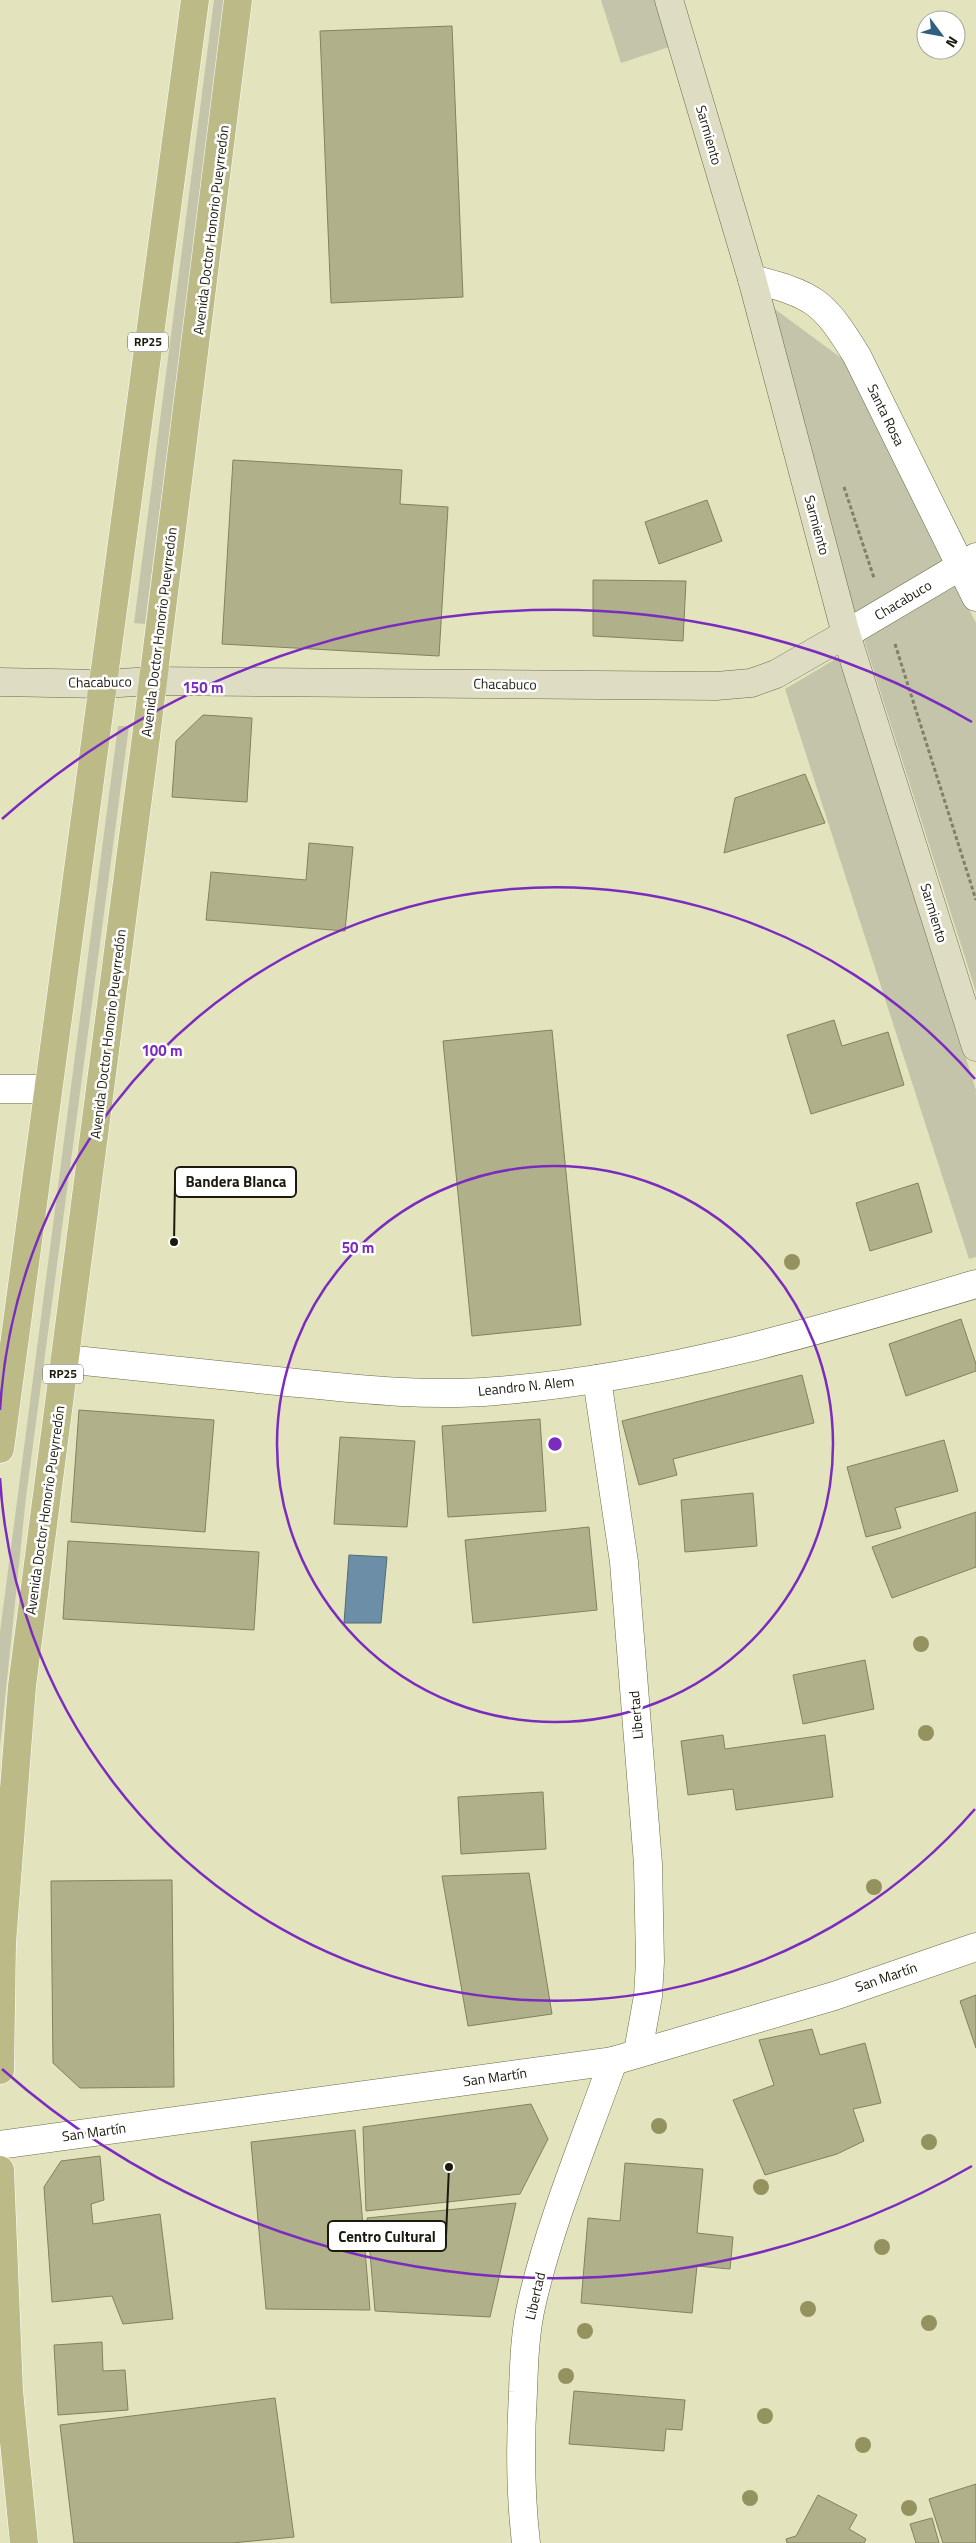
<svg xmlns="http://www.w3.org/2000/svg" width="976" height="2543" font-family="'Titillium Web',sans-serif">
<rect width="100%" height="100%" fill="#e3e3bd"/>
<g fill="#c4c4ab">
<path d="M214,0H225L219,57L145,624L134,623Z"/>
<path d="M601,0H655L669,47L621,63Z"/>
<path d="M772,307L848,363L947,560L854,614Z"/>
<path d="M955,582L976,623V992L864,640Z"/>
<path d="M839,657L976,1090V1257L969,1259L785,689Z"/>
<path d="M118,726H129L26,1497L0,1747V1632Z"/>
</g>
<path fill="#6c8ea6" stroke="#546b78" d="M349,1555L387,1557L381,1623H344Z"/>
<g fill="#b0b08a" stroke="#82825f">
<path d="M452,26L463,297L331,303L320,31Z"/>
<path d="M233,460L402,470L400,504L448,507L439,656L222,644Z"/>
<path d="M707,500L722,541L659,564L645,522Z"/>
<path d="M593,580L686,581L683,641L593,636Z"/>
<path d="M203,715L252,718L247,802L172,797L176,741Z"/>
<path d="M805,774L825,823L724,853L735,798Z"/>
<path d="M309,843L353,847L345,931L206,920L211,872L306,880Z"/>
<path d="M834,1020L842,1046L888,1032L904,1085L811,1114L787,1035Z"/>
<path d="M552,1030L581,1325L472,1336L443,1041Z"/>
<path d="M918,1183L932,1232L870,1251L856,1203Z"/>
<path d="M961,1319L976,1364V1371L906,1396L889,1344Z"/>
<path d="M802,1375L814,1423L673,1459L677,1475L639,1485L622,1421Z"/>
<path d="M79,1410L214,1420L205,1532L71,1522Z"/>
<path d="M540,1419L546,1511L448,1517L442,1426Z"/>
<path d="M340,1437L415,1441L407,1527L334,1524Z"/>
<path d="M944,1440L958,1491L895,1508L901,1528L866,1537L847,1467Z"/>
<path d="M753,1493L757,1546L685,1552L681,1500Z"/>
<path d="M976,1512V1567L892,1598L872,1547Z"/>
<path d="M589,1527L597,1610L473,1623L465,1540Z"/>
<path d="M68,1541L259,1552L254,1630L63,1619Z"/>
<path d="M865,1660L874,1709L803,1724L793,1675Z"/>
<path d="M723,1735L725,1749L825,1735L833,1797L736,1810L733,1789L688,1795L681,1741Z"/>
<path d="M543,1792L546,1849L461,1854L458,1797Z"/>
<path d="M529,1873L552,2014L468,2026L442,1876Z"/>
<path d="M172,1880L174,2087L80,2088L53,2063L51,1881Z"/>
<path d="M976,1995V2048L960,2001Z"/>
<path d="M812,2029L820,2055L865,2043L881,2103L853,2109L864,2141L837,2154L765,2175L733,2100L774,2085L759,2040Z"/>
<path d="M531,2104L548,2139L520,2194L366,2211L363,2127Z"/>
<path d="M355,2130L370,2310L266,2309L251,2142Z"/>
<path d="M100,2156L104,2200L91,2204L93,2224L160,2214L173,2319L123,2324L112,2296L52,2302L44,2187L61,2161Z"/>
<path d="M625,2163L703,2169L697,2233L733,2237L730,2269L697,2266L692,2313L581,2303L588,2218L620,2221Z"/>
<path d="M516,2203L490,2317L375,2311L367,2218Z"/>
<path d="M102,2342L103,2371L125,2370L128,2410L58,2415L54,2345Z"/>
<path d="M574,2391L685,2400L682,2430L666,2429L664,2451L569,2444Z"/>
<path d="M275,2398L294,2537L232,2543H74L60,2425Z"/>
<path d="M976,2484V2543H943L929,2499Z"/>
<path d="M818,2495L857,2515L849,2529L866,2539L864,2543H787L786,2539L796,2536Z"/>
<path d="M932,2518L939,2543H916L910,2524Z"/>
</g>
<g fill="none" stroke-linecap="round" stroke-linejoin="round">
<defs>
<g id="street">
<path d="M752,279C815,295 823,301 857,356L976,597"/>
<path d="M846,634L976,557"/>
<path d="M0,1089H47"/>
<path d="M65,1359C139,1367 213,1374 287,1382C356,1389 427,1397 496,1391C660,1378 819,1331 976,1284"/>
<path d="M597,1379L624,1562L648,1864L650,1962L648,1996L638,2052"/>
<path d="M0,2145L613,2061L834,1996L976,1947"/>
<path d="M526,2543C520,2492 520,2443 523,2392C524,2362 525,2331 532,2302C551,2220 585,2140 613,2061"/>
</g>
<g id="secondary">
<path d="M669,0L752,279L846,634L976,1047"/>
<path d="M0,682L102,684L153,681L716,686L751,683L776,674L846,634"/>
</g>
<g id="primary">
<path d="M0,1449L195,0"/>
<path d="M0,2070L2,1943L22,1686L146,737L238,0"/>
<path d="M0,2170L9,2391L24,2543"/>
</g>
</defs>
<use href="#street" stroke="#6b6b49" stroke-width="29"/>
<use href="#secondary" stroke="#6b6b49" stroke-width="29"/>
<use href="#primary" stroke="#fff" stroke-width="29"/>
<g stroke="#818067" stroke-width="3" stroke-dasharray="4 2.5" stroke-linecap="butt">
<path d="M844,487L874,578"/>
<path d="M895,644L976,900"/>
</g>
<use href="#street" stroke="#fff" stroke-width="28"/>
<use href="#secondary" stroke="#deddc4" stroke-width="28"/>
<use href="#primary" stroke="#bcbb88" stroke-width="28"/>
</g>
<g fill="#94935f">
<circle cx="792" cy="1262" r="8"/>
<circle cx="921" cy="1644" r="8"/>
<circle cx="926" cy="1733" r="8"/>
<circle cx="874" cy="1887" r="8"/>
<circle cx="659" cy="2126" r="8"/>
<circle cx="929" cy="2142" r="8"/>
<circle cx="761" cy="2187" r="8"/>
<circle cx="882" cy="2247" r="8"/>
<circle cx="808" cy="2309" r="8"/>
<circle cx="929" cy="2323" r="8"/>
<circle cx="585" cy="2331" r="8"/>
<circle cx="566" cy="2376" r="8"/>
<circle cx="765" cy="2416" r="8"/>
<circle cx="863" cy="2445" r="8"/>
<circle cx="750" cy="2498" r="8"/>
<circle cx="909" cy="2508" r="8"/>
</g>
<g fill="none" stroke="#7b2cbf" stroke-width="2.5">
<circle cx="555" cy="1444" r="278"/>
<path d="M975 1809A556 556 0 0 1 0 1478M0 1410A556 556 0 0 1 975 1079"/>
<path d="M972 2166A834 834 0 0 1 2 2069M2 819A834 834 0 0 1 972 722"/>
</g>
<g text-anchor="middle" stroke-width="5" stroke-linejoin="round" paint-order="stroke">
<g fill="#fff" stroke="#5f5f56" stroke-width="1">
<rect x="128" y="332.5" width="40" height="19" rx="4"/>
<rect x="43" y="1364.5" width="40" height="19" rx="4"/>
</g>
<g font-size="12" font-weight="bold" fill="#1b1a0d">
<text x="148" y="346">RP25</text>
<text x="63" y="1378">RP25</text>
</g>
<g font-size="14" fill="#1b1a0d" stroke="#fff">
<text transform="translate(709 135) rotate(74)" y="5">Sarmiento</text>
<text transform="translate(211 230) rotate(-83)" y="5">Avenida Doctor Honorio Pueyrredón</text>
<text transform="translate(886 415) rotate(64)" y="5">Santa Rosa</text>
<text transform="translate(817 525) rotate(75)" y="5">Sarmiento</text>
<text transform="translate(903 600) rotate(-31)" y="5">Chacabuco</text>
<text transform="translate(159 632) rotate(-83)" y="5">Avenida Doctor Honorio Pueyrredón</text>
<text transform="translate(100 682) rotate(-1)" y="5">Chacabuco</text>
<text transform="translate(505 684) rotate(1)" y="5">Chacabuco</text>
<text transform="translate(934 913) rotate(73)" y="5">Sarmiento</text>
<text transform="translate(108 1034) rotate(-83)" y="5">Avenida Doctor Honorio Pueyrredón</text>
<text transform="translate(526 1386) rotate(-6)" y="5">Leandro N. Alem</text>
<text transform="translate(45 1510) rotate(-82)" y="5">Avenida Doctor Honorio Pueyrredón</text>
<text transform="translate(636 1715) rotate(-95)" y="5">Libertad</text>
<text transform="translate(886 1977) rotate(-19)" y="5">San Martín</text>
<text transform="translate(495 2077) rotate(-8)" y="5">San Martín</text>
<text transform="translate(94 2132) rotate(-8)" y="5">San Martín</text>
<text transform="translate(535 2296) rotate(-77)" y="5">Libertad</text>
</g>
</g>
<circle cx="555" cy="1444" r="8" fill="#7b2cbf" stroke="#fff" stroke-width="2.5"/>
<g font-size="15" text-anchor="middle" font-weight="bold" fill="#7b2cbf" stroke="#fff" stroke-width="5" stroke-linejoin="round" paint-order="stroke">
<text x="203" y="693">150 m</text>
<text x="162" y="1056">100 m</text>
<text x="358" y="1253">50 m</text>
</g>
<path fill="none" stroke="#1b1a0d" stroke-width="2" d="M174 1242L175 1182M449 2167L446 2236"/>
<g fill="#1b1a0d" stroke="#fff" stroke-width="2">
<circle cx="174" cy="1242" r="5"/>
<circle cx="449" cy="2167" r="5"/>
</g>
<g fill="#fff" stroke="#1b1a0d" stroke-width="2">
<rect x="175" y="1167" width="121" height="30" rx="5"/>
<rect x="328" y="2221" width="118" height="30" rx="5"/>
</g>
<g font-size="15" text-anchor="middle" font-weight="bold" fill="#1b1a0d">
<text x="236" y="1187">Bandera Blanca</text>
<text x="387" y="2242">Centro Cultural</text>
</g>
<g transform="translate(941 35) rotate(122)"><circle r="24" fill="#ffffff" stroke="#a4a39e"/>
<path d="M0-4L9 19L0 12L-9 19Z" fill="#31607f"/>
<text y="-8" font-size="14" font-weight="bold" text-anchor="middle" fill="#1b1a0d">N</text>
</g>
</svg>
